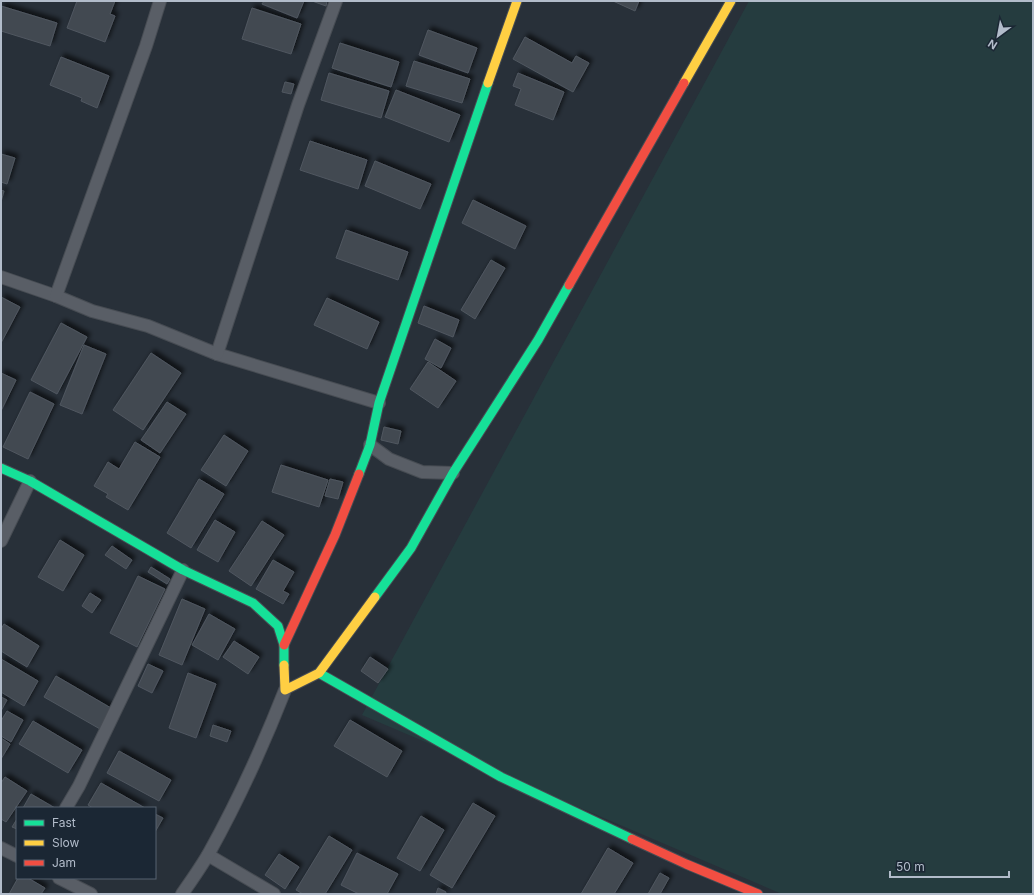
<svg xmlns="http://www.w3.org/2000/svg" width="1034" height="895" font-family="Inter,sans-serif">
<defs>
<filter id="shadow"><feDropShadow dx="3.5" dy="-3.5" stdDeviation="2" flood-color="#0009"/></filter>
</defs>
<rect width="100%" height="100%" fill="#283039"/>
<path fill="#253c3f" d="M749,1H1033V894H782L362,715Z"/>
<g fill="#424951" stroke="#505760" filter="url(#shadow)">
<path d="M77,1H115L110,14L115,16L105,42L67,28Z"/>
<path d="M264,1H304L297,18L262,4Z"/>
<path d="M312,1H327L326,6Z"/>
<path d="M613,1H639L635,11Z"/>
<path d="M1,6L57,23L50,46L1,31Z"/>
<path d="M252,8L301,24L291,54L242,39Z"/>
<path d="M428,30L477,48L468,73L419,55Z"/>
<path d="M525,37L572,63L576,56L589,63L573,92L513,59Z"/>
<path d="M340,43L399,62L391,87L332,68Z"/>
<path d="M61,57L109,76L97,108L81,101L82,98L50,85Z"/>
<path d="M414,61L470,79L462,103L406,86Z"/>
<path d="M329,73L389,91L381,118L321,100Z"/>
<path d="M518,73L564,92L553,120L515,105L521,89L513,86Z"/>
<path d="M285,82L294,84L291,94L282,92Z"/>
<path d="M396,90L460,115L449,142L385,117Z"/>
<path d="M310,141L367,160L358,189L300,170Z"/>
<path d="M1,154L15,158L7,184L1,182Z"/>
<path d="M375,161L431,184L420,209L365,186Z"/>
<path d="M1,190L4,191L1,202Z"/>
<path d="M473,200L526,226L515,249L462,223Z"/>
<path d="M346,230L408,252L398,280L336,258Z"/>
<path d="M491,260L505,268L475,319L461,310Z"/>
<path d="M1,297L20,307L1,343Z"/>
<path d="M327,298L379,322L367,349L314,325Z"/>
<path d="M424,306L459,320L453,337L418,323Z"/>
<path d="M61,323L87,337L57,394L31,380Z"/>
<path d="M435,339L451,348L441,368L425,359Z"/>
<path d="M84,345L106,354L82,414L60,405Z"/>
<path d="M151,353L181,373L143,430L113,410Z"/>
<path d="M428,362L456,381L438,408L410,389Z"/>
<path d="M1,373L16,380L1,411Z"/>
<path d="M30,392L54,404L28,459L3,447Z"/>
<path d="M167,402L186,414L160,453L141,440Z"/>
<path d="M384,427L401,431L398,444L381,440Z"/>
<path d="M224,435L248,451L226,486L201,470Z"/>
<path d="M135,442L160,457L128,510L106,497L108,494L94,486L108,462L119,469Z"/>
<path d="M281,465L328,480L319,507L272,492Z"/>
<path d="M199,479L224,494L191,548L167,533Z"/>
<path d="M330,479L343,482L338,499L325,496Z"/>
<path d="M215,520L235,532L218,562L197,550Z"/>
<path d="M262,521L284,535L251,586L229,571Z"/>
<path d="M60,540L84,555L63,591L38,577Z"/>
<path d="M112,546L132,560L126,569L105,555Z"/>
<path d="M273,560L294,572L283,591L289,594L283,604L256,589Z"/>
<path d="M151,567L170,579L167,584L148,572Z"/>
<path d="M138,576L165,589L137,647L110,633Z"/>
<path d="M90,593L101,600L92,613L82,606Z"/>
<path d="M182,599L205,609L182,665L159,655Z"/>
<path d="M209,614L235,629L218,660L192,645Z"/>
<path d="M4,624L39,646L27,667L1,651V629Z"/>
<path d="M234,641L259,657L248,674L223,657Z"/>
<path d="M370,657L388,669L378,683L361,671Z"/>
<path d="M1,659L38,681L24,706L1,692Z"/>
<path d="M148,664L163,671L152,693L138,686Z"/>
<path d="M188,673L216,684L196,738L169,728Z"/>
<path d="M56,676L111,708L100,729L44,697Z"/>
<path d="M1,697L7,700L1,711Z"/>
<path d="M7,711L23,720L11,742L1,736V721Z"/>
<path d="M350,720L402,751L387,777L334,746Z"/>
<path d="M33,721L82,750L68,773L19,744Z"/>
<path d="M213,725L231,731L227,742L210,736Z"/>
<path d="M1,738L10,744L1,759Z"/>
<path d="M119,751L171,780L159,801L107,773Z"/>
<path d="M5,777L27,791L6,822L1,819V783Z"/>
<path d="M101,783L145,808H93L88,805Z"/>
<path d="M31,794L55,808H23Z"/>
<path d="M473,803L495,816L452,888L430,875Z"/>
<path d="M155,814L163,818L155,832Z"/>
<path d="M421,816L444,830L420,871L397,858Z"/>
<path d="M17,819V829L12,827Z"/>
<path d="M329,836L352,850L325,894H303L296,890Z"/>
<path d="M608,848L633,863L614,894H581Z"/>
<path d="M357,853L398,874L387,894H359L341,885Z"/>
<path d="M279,854L299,867L285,889L265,875Z"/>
<path d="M660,873L669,878L660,894H648Z"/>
<path d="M18,878H28L45,888L41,894H9Z"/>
<path d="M438,888L446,892L445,894H436Z"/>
</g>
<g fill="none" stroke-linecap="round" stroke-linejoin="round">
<defs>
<g id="street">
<path d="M1,277L56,296L92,311L148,326L217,354L379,403"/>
<path d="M56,296L146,46L160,1"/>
<path d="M217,354L298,105L336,1"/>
<path d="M370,445L389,459L422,472L453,473"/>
<path d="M1,541L30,481"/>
<path d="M66,808L79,786L183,570"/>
<path d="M1,848L17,856"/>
<path d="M208,855L274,894"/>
<path d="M59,878L91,894"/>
<path d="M182,894C191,881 201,867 209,853C238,801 263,746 285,690"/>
</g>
<g id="fast">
<path d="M1,468L30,481L183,570L253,603L278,626L284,645V665"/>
<path d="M359,474L370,445L379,403L488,83"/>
<path d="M375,597L411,548L453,473L538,340L569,285"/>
<path d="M319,673L501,777L632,839"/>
</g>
<g id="slow">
<path d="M488,83L517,1"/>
<path d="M684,83L731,1"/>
<path d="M284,665L285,690L319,673L375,597"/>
</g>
<g id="jam">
<path d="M569,285L684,83"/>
<path d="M284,645L335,535L359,474"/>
<path d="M632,839L686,864L758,894"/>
</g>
</defs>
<use href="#street" stroke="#474c53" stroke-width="14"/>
<use href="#fast" stroke="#474c53" stroke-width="11"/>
<use href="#slow" stroke="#474c53" stroke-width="11"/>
<use href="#jam" stroke="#474c53" stroke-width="11"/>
<use href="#street" stroke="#595e66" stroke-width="12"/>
<use href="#fast" stroke="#16e098" stroke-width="9"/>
<use href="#slow" stroke="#ffcf43" stroke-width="9"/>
<use href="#jam" stroke="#f24e42" stroke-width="9"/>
</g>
<rect width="1034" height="895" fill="none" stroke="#b2bcca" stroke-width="4"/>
<rect x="16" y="807" width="140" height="72" fill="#1b2734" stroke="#576370"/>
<rect x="24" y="820" width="20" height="6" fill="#16e098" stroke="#576370"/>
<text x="52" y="827" font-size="12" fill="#b2bcca">Fast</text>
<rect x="24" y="840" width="20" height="6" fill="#ffcf43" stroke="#576370"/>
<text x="52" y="847" font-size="12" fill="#b2bcca">Slow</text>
<rect x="24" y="860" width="20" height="6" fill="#f24e42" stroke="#576370"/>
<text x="52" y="867" font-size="12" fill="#b2bcca">Jam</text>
<g transform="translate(998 36) rotate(212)" stroke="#1b2734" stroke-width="3" paint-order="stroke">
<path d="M0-3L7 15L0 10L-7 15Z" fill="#b2bcca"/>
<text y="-6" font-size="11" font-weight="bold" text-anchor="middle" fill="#b2bcca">N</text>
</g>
<path d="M890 871v6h119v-6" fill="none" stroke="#b2bcca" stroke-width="2"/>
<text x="896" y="871" font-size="12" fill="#b2bcca" stroke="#1b2734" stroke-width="3" paint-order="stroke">50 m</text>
</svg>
